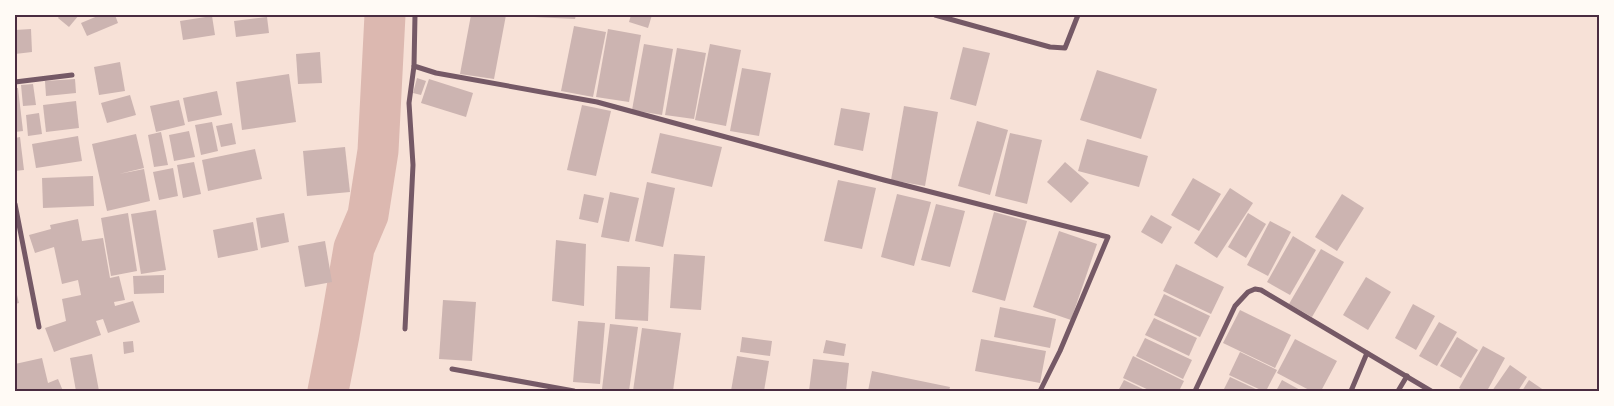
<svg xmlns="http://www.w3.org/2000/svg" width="1614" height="406" font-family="Karla,sans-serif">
<rect width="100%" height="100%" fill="#f7e1d7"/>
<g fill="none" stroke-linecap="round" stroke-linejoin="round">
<path stroke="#dcb8b0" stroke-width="41" d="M328,391L339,335L354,248L368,215L378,151L385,15"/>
</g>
<g fill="#ccb4b1">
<path d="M60,15H79L69,27L58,18Z"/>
<path d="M100,15H115L118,23L87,36L81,23Z"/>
<path d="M471,15H506L494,79L460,74Z"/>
<path d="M535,15H576L575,19L534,17Z"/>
<path d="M631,15H652L648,28L629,22Z"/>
<path d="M212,16L215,35L183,40L180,21Z"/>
<path d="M267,17L269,33L236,37L234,21Z"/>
<path d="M574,26L606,32L593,97L561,91Z"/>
<path d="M31,29L32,52L15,54V30Z"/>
<path d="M608,29L641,35L629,102L596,97Z"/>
<path d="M644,44L673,49L662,115L632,110Z"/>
<path d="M710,44L741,50L726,126L695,120Z"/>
<path d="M963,47L990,53L976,106L950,99Z"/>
<path d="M677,48L706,53L694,119L665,115Z"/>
<path d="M320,52L322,83L298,84L296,54Z"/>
<path d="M120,62L125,91L99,95L94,67Z"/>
<path d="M742,68L771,73L759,136L730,131Z"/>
<path d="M1097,70L1157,89L1141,139L1080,120Z"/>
<path d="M289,74L296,122L242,130L236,82Z"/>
<path d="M417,78L426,81L421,95L413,93Z"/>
<path d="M75,79L76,93L46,96L45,81Z"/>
<path d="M429,79L473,93L466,117L421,103Z"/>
<path d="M33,84L36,105L23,106L21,85Z"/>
<path d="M15,88H18L23,131L15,132Z"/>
<path d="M217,91L222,115L188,122L183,98Z"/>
<path d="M130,95L136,115L107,123L101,103Z"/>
<path d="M179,100L185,125L156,132L150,106Z"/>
<path d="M76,101L79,128L46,132L43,105Z"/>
<path d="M582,105L611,111L596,176L567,170Z"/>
<path d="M904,106L938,112L925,186L891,180Z"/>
<path d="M841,108L870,113L863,151L834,145Z"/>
<path d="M39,113L42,134L28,136L26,115Z"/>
<path d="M977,121L1008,130L990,195L958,186Z"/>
<path d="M212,122L218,151L201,155L195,125Z"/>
<path d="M232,123L236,144L221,147L216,126Z"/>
<path d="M189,131L195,157L174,161L169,135Z"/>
<path d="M161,132L168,165L154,167L148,135Z"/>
<path d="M660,133L722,147L712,187L651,173Z"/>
<path d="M1010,133L1042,140L1027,204L995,196Z"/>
<path d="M136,134L144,168L119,174L144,169L150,201L107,211L92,144Z"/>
<path d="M78,136L82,161L36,168L32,144Z"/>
<path d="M20,137L24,170L15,171V138Z"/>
<path d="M1087,139L1148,156L1139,187L1078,171Z"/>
<path d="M345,147L350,192L307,196L303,151Z"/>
<path d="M255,149L262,179L208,191L202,160Z"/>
<path d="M194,162L201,194L183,198L177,165Z"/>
<path d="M1065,162L1089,183L1071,203L1047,182Z"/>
<path d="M173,168L178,196L159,200L153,172Z"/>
<path d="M93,176L94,206L43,208L42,178Z"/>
<path d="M1193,178L1221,194L1199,231L1171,215Z"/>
<path d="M838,180L876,188L862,249L824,241Z"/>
<path d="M647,182L675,188L663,247L635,241Z"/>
<path d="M1230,188L1253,203L1217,258L1194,243Z"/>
<path d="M610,192L639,198L629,242L601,237Z"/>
<path d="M584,194L604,198L598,223L579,219Z"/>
<path d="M897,194L931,202L914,266L881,257Z"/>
<path d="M1342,194L1364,208L1337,251L1315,237Z"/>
<path d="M936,204L965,211L950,267L921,260Z"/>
<path d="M156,210L166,270L141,274L131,214Z"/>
<path d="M994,212L1027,221L1005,301L972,292Z"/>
<path d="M128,213L137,271L111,276L101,218Z"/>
<path d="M284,213L289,242L261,248L256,218Z"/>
<path d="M1248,213L1266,224L1246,258L1228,247Z"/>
<path d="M1151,215L1172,227L1162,244L1141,232Z"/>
<path d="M78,219L82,241L103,238L110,278L119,276L125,300L114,302L115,306L133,301L140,322L108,333L103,319L96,321L101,335L54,352L45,328L66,321L62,299L81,295L78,280L62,284L54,247L35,253L29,235L51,229L50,225Z"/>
<path d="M1270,221L1291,232L1268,276L1247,265Z"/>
<path d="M253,222L258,250L218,258L213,230Z"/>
<path d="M1059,231L1097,244L1071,320L1033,307Z"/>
<path d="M1293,236L1316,250L1290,295L1267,282Z"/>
<path d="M556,240L586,244L584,306L552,301Z"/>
<path d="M325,241L332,282L305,287L298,246Z"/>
<path d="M1321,249L1344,262L1312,317L1289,304Z"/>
<path d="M674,254L705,256L701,310L670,308Z"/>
<path d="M1176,264L1224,287L1211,314L1163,291Z"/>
<path d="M617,266L650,267L648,321L615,319Z"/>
<path d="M164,275V293L134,294L133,276Z"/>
<path d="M1366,277L1391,292L1368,330L1343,315Z"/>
<path d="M15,287L19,303L15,304Z"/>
<path d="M1164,294L1210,316L1200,337L1154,315Z"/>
<path d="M443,300L476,302L472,361L439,359Z"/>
<path d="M1413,304L1435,316L1416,350L1395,338Z"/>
<path d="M1000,307L1056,319L1050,348L994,337Z"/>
<path d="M1240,310L1291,335L1275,368L1223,343Z"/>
<path d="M1154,318L1197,338L1189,356L1145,335Z"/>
<path d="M578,321L605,323L600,384L573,382Z"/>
<path d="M1439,322L1457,332L1437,366L1419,356Z"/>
<path d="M610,324L638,327L629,391L602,389Z"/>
<path d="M642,328L681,333L673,391H633Z"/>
<path d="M742,337L772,341L770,356L740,352Z"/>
<path d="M1457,337L1478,350L1461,378L1440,366Z"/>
<path d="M1145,338L1192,360L1183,379L1136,356Z"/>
<path d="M981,339L1046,351L1040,383L975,371Z"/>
<path d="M1295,339L1337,361L1321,391H1311L1277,373Z"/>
<path d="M826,340L846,344L844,356L823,353Z"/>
<path d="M133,341L134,352L124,354L123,342Z"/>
<path d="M1483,346L1505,358L1487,391H1464L1459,388Z"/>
<path d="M1240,352L1277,370L1266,391H1263L1229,375Z"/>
<path d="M92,354L99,391H76L70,358Z"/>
<path d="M737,356L769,361L764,391H731Z"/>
<path d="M1133,356L1184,381L1179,391H1151L1123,378Z"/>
<path d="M42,358L48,383L58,379L63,391H28L32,389L15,391V364Z"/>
<path d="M813,359L849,363L846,391H809Z"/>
<path d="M1510,365L1527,377L1518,391H1492Z"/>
<path d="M872,371L950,387L949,391H868Z"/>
<path d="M1230,377L1260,391H1223Z"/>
<path d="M1124,380L1147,391H1118Z"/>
<path d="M1282,380L1302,391H1276Z"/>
<path d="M1529,380L1545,391H1522Z"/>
</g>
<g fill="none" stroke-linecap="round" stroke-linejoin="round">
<g stroke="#755966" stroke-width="5">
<path d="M415,15L414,66L436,73L597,102L884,180L1108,237L1060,351L1040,391"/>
<path d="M935,15L1050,47L1065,48L1078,15"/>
<path d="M15,82L72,75"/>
<path d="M15,204L39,327"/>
<path d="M405,329L413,165L409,103L414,66"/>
<path d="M452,369L574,391"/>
<path d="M1195,391L1235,306L1248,292L1255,289L1261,290L1431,391"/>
<path d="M1351,391L1367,353"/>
<path d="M1398,391L1407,376"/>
</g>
</g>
<rect width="1614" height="406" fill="none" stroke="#fffaf5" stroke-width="32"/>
<rect x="16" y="16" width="1582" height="374" fill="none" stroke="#4a2c40" stroke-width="2"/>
</svg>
